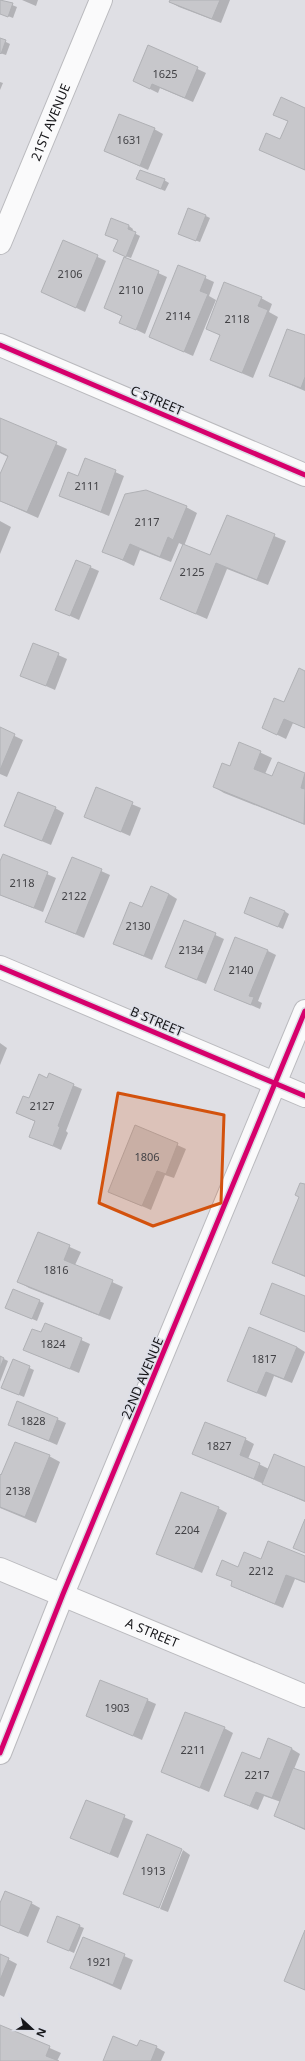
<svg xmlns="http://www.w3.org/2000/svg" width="305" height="2061" font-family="'Noto Sans',sans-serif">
<rect width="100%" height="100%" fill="#dfdfe4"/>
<g fill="#0003">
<path d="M0,0L17,7L13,18L0,13Z"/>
<path d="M22,0H38L36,6Z"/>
<path d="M171,0H230L221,23L179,7L170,2Z"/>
<path d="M0,39L10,44L6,55L0,53Z"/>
<path d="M149,46L206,73L193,102L160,88L158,93L134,81Z"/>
<path d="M0,82L3,83L0,90Z"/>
<path d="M305,109V170L260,149L281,140L289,122L283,119Z"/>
<path d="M154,129L163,134L148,170L105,151Z"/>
<path d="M137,179L164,180L169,183L165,191Z"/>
<path d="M206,216L210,218L200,242L184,236Z"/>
<path d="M129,226L133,229L132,232L140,236L131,258L119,254Z"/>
<path d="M64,241L106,261L85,312L42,292Z"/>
<path d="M125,258L167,277L145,334L120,322L123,317L105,308Z"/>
<path d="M179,266L214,282L209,296L216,300L193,356L150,337Z"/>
<path d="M261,298L272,304L269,312L278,317L253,378L211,360L221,336L207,328Z"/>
<path d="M305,336V391L270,376Z"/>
<path d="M0,419L67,449L38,518L0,501V476L8,457L0,453Z"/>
<path d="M86,459L124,476L109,516L60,496L79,477Z"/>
<path d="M186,507L197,513L184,546L211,556L227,516L286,541L268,585L227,569L207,619L161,599L183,545L179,543L171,562L140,550L134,566L103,551Z"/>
<path d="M0,521L11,527L0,554Z"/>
<path d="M90,567L99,571L79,620L57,610Z"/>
<path d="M34,644L67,659L55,690L21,675Z"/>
<path d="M305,672V728L293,723L286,739L263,728L284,704Z"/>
<path d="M0,729L23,740L7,777L0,774Z"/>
<path d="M240,743L272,758L265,774L273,777L279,763L305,774V825L224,793L214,787L230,767Z"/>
<path d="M96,789L141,808L130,836L85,816Z"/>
<path d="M55,808L64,813L51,845L6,826Z"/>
<path d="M3,855L56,878L43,912L0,895V864Z"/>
<path d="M72,858L110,875L84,938L47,922Z"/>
<path d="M169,894L177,899L152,960L114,944L143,908Z"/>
<path d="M284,911L289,914L283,929L250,915Z"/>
<path d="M185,921L224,939L206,984L166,967Z"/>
<path d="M268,951L276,955L258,1001L262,1003L260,1009L215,990Z"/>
<path d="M0,1043L7,1048L0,1065Z"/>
<path d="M49,1075L82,1089L66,1131L68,1133L61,1150L30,1136L36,1122L17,1113L48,1079Z"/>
<path d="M135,1126L186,1149L174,1178L165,1175L151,1210L109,1192Z"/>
<path d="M305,1186V1277L274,1263Z"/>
<path d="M38,1233L81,1252L75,1265L123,1287L110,1320L29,1288L19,1282Z"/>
<path d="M305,1297V1332L261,1313Z"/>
<path d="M39,1301L44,1303L37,1321L7,1308Z"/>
<path d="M46,1324L90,1344L79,1373L24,1350L42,1334Z"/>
<path d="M297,1347L305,1352L292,1383L274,1376L266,1397L228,1381Z"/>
<path d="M0,1357L8,1361L0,1382Z"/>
<path d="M14,1361L34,1370L24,1397L7,1390Z"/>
<path d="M18,1402L66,1423L57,1445L9,1424Z"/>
<path d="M245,1439L254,1444L248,1459L269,1469L305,1468V1502L193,1453Z"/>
<path d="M49,1456L60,1462L36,1523L0,1508V1476H2Z"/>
<path d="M218,1508L227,1513L202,1573L158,1553Z"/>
<path d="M305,1557V1583L295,1579L283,1608L240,1590L232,1585L233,1582L217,1574L261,1560Z"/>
<path d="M147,1700L156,1704L142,1740L87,1716Z"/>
<path d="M224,1728L233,1733L209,1792L162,1772Z"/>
<path d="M292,1749L300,1754L294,1769L305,1773V1830L275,1816L281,1802L264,1796L258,1810L226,1796L261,1760Z"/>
<path d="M86,1801L133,1821L118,1858L71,1838Z"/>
<path d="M181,1849L158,1908L124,1893Z"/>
<path d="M183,1850L190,1855L168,1912L160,1909Z"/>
<path d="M31,1903L40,1908L28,1937L0,1925V1906Z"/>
<path d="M79,1926L84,1928L74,1953L48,1942Z"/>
<path d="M83,1938L133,1960L121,1990L72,1968Z"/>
<path d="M0,1955L17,1964L4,1997L0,1995Z"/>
<path d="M0,2026L61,2053L57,2061H0Z"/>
<path d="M137,2047H156L165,2052L161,2061H104Z"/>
</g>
<g fill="#c7c7cb" stroke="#b0b1b5">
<path d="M0,0L13,3L8,17L0,14Z"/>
<path d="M170,0H220L212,19L169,2Z"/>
<path d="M0,38L6,40L1,54L0,53Z"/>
<path d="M148,45L198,67L185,98L152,84L150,89L133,81Z"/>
<path d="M281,97L305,108V170L259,150L266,133L280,139L288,121L273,115Z"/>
<path d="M119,114L155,128L140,166L104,151Z"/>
<path d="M140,170L165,179L161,189L136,179Z"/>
<path d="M188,208L206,215L196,241L178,234Z"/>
<path d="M111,218L129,225L128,229L136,232L126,257L113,251L118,240L105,235Z"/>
<path d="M63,240L98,255L76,308L41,292Z"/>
<path d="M124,257L159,271L136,330L119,323L122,316L104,308Z"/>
<path d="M178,265L206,276L200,291L208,294L184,352L149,337Z"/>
<path d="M224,282L262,297L258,306L268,310L242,373L210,360L220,335L206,329Z"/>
<path d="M287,329L305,335V377L301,388L269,376Z"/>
<path d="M0,418L57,442L27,512L0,501V474L8,456L0,452Z"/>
<path d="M85,458L116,470L101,512L59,496L68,472L78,476Z"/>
<path d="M146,490L187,506L173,540L168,537L160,557L130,544L123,560L102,552L125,494Z"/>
<path d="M227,515L275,534L257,580L216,563L196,614L160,599L183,544L210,555Z"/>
<path d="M76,560L91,566L70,616L55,610Z"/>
<path d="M33,643L59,653L46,686L20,676Z"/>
<path d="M299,668L305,671V728L284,719L277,735L262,728L274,698L284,702Z"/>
<path d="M0,727L15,734L0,770Z"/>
<path d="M239,742L261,751L254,769L272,776L278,762L305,773L301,788L305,789L304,824L213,787L222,763L230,766Z"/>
<path d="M96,787L133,802L121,832L84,817Z"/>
<path d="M18,792L56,807L42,841L4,826Z"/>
<path d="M3,854L48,872L34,908L0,895V861Z"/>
<path d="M72,857L102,869L76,934L45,922Z"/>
<path d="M151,886L169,894L144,956L113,944L130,902L142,907Z"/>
<path d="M250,897L285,911L278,927L244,913Z"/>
<path d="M184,920L216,933L197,980L165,967Z"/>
<path d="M235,937L268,950L249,996L254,997L251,1005L214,990Z"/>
<path d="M49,1073L74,1084L58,1126L60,1127L53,1146L29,1137L35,1121L16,1113L23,1096L29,1098L39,1074L47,1078Z"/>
<path d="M135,1125L178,1143L166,1174L157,1171L142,1206L108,1192Z"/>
<path d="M300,1183L305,1184V1276L272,1263L299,1197L295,1195Z"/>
<path d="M38,1232L70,1245L64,1260L113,1280L99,1315L17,1282Z"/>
<path d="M272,1283L305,1296V1332L260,1314Z"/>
<path d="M13,1289L40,1300L32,1319L5,1308Z"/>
<path d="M45,1323L82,1338L70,1369L23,1350L32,1329L41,1332Z"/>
<path d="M249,1327L297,1347L284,1379L266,1372L257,1393L227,1381Z"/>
<path d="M0,1356L4,1358L0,1368Z"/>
<path d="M13,1359L30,1366L19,1395L1,1388Z"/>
<path d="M17,1401L58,1418L49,1441L8,1425Z"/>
<path d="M205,1422L246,1438L240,1455L260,1463L254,1479L192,1454Z"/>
<path d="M15,1442L50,1455L25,1517L0,1507V1474L1,1475Z"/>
<path d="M274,1454L305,1467V1501L262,1484Z"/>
<path d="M181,1492L219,1507L194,1569L156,1554Z"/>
<path d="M305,1519V1553L293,1548Z"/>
<path d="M268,1541L305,1556V1582L286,1575L275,1604L231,1586L232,1581L216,1575L222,1560L238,1567L244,1552L261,1559Z"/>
<path d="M100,1680L148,1699L133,1736L86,1716Z"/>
<path d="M185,1712L225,1727L200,1788L161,1772Z"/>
<path d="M268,1738L292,1748L272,1798L256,1792L250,1806L224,1796L242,1752L260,1759Z"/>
<path d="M293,1768L305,1772V1829L274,1816Z"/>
<path d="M86,1800L125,1815L110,1854L70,1838Z"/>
<path d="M147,1834L182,1849L159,1908L123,1894Z"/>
<path d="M5,1891L32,1902L19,1933L0,1925V1903Z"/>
<path d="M57,1916L80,1925L69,1951L47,1942Z"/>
<path d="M305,1930V1990L284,1981Z"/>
<path d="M83,1937L125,1954L113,1985L70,1968Z"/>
<path d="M0,1954L9,1958L0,1980Z"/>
<path d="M0,2025L50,2046L46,2056L59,2061H0Z"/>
<path d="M113,2036L137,2046L140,2040L157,2046L151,2061H103Z"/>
</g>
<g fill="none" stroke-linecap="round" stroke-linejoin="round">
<defs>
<g id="minor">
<path id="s1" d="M0,243L101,0"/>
<path d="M0,345L305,475"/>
<path d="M0,967L305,1096"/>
<path id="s2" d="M0,1569L305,1696"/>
<path d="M0,1753L63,1594L305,1011"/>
</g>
</defs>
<use href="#minor" stroke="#bababe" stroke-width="24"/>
<use href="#minor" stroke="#fafafb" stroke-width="22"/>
<defs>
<g id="cycleway">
<path d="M0,345L305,475"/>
<path d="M0,967L305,1096"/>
<path d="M0,1753L63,1594L305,1011"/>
</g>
</defs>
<use href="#cycleway" stroke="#dcdee7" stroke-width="8"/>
<use href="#cycleway" stroke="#d6006c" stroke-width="5"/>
</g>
<path fill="#d3520d" fill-opacity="0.2" stroke="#d3520d" stroke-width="3" stroke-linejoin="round" d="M118,1093L224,1115L221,1203L153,1226L99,1203Z"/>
<g text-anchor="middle" stroke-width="3" stroke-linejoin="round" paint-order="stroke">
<g font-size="11" fill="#424246">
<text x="165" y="78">1625</text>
<text x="129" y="144">1631</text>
<text x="70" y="278">2106</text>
<text x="131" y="294">2110</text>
<text x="178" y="320">2114</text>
<text x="237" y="323">2118</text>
<text x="87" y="490">2111</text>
<text x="147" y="526">2117</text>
<text x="192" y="576">2125</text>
<text x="22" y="887">2118</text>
<text x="74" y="900">2122</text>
<text x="138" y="930">2130</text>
<text x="191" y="954">2134</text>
<text x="241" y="974">2140</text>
<text x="42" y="1110">2127</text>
<text x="147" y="1161">1806</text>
<text x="56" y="1274">1816</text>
<text x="53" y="1348">1824</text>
<text x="264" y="1363">1817</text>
<text x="33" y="1425">1828</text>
<text x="219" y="1450">1827</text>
<text x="18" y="1495">2138</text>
<text x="187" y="1534">2204</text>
<text x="261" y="1575">2212</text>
<text x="117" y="1712">1903</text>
<text x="193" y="1754">2211</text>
<text x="257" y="1779">2217</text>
<text x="153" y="1875">1913</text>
<text x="99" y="1966">1921</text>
</g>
<g font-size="13" fill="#161619" stroke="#dcdee7">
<text dy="5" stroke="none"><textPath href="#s1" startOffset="131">21ST AVENUE</textPath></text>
<text transform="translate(157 400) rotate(23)" y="5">C STREET</text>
<text transform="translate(157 1021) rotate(23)" y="5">B STREET</text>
<text transform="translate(142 1378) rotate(-67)" y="5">22ND AVENUE</text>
<text dy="5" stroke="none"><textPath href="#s2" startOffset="165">A STREET</textPath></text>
</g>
</g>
<g transform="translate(32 2029) rotate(112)" stroke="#dcdee7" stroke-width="3" paint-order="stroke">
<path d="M0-3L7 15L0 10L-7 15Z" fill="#161619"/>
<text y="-6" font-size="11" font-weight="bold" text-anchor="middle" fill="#161619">N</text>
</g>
</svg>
